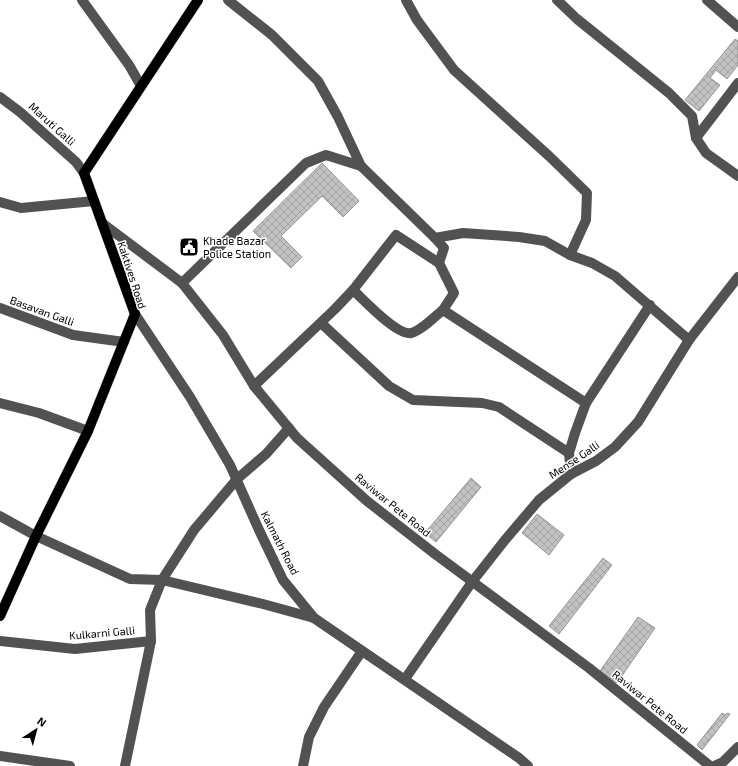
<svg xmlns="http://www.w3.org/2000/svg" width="738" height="766" font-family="'Exo 2',sans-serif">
<defs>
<pattern id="building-cross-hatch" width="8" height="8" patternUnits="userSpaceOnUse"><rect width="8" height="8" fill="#c2c2c2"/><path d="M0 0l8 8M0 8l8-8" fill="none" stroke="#a5a5a5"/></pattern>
</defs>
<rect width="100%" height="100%" fill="#fff"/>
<g fill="url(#building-cross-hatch)" stroke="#969696">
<path d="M735,39L738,41V65L727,79L716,70L710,78L720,85L699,111L685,100Z"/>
<path d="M322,163L359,201L343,217L322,196L281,236L302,257L291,268L253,231Z"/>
<path d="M471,478L481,487L436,542L425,533Z"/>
<path d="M537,514L564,535L549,555L522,533Z"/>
<path d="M603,558L612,565L559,634L549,626Z"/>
<path d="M638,617L655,628L617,683L600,671Z"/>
<path d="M722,713L725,715L727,713L730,714L702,750L697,745Z"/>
</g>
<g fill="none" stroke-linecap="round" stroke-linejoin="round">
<defs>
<path id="major" d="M0,616L36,536L88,431L135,314L84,173L198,0"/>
</defs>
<use href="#major" stroke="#dbdbdb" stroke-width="11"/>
<g stroke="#525252" stroke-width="10">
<path d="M82,0L129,65L141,86"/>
<path d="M228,0L272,35L318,81L338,117L361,166L435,238L463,233L519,237L545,241L570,255L592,263L615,276L689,340"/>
<path d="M406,0L417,20L454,70L549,156L587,193L586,220L570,255"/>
<path d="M557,0L577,19L669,93L692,116L696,138L706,153L738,176"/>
<path d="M707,0L738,27"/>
<path d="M0,97L20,112L76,162L84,173"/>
<path d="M696,138L738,83"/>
<path d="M0,202L21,208L94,201"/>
<path d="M102,223L182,283L223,335L254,386L297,438L367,501L435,554L589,668L710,766"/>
<path d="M435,238L444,248L439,263L454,293L443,310L586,403"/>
<path d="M182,283L306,163L326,155L361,166"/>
<path d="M353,290L396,235L439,263"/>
<path d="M0,308L73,335L124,342"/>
<path d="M135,314L190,397L230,465L259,530L283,580L314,618L519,758L528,766"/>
<path d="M321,323L389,386L413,400L482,403L499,407L569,453"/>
<path d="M254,386L335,309L353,290C364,300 397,336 411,333C421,331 435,316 443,310"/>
<path d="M0,403L39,413L88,431"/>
<path d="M571,474L569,453L575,433L586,403L650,305"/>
<path d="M0,516L36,536L130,579L162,580L263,604L314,618"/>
<path d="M0,641L75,649L151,641L150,610L162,580L194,530L237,479L266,454L289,428"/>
<path d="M405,679L472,582L505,540L539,500L571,474L596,461L615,447L638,422L689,340L738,277"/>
<path d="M0,756L70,766"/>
<path d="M125,766L151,641"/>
<path d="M303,766L309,737L324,707L362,651"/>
<path d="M714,766L723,762L738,747"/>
</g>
<use href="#major" stroke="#000" stroke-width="10"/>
</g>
<defs>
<symbol id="civic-square" viewBox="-11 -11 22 22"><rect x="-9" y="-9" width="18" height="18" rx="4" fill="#000" stroke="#fff"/><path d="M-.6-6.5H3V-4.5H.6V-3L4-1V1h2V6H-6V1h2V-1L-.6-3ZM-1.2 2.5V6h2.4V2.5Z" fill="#fff"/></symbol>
</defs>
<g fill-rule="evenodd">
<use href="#civic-square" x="178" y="236" width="22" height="22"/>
</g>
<g text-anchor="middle" stroke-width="3" stroke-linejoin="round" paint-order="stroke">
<g font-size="11" fill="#000" stroke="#fff">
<text transform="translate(52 124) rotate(42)" y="4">Maruti Galli</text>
<text transform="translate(132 275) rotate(72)" y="4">Kaktives Road</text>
<text transform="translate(42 311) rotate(20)" y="4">Basavan Galli</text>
<text transform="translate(574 460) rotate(-34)" y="4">Mense Galli</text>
<text transform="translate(393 505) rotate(39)" y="4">Raviwar Pete Road</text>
<text transform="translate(280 543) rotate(63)" y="4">Kalmath Road</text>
<text transform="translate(102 633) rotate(-5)" y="4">Kulkarni Galli</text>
<text transform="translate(650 702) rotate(39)" y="4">Raviwar Pete Road</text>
</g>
<g font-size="11" fill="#000" stroke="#fff" text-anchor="start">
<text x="203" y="245">Khade Bazar<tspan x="203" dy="13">Police Station</tspan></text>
</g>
</g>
<g transform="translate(36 730) rotate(36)" stroke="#ffffff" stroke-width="3" paint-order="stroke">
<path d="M0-3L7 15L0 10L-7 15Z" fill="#000000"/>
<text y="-6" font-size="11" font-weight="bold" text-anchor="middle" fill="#000000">N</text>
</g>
</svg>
